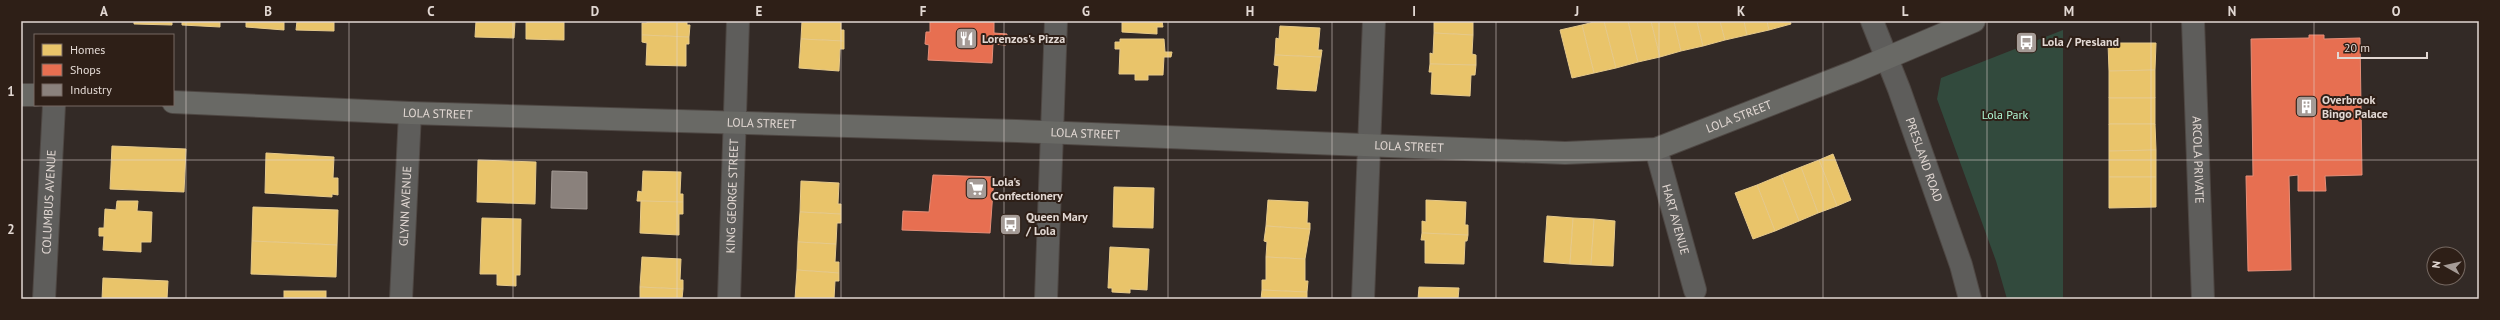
<svg xmlns="http://www.w3.org/2000/svg" width="2500" height="320" font-family="'PT Sans',sans-serif">
<rect width="100%" height="100%" fill="#332a26"/>
<path fill="#324a3d" d="M2063,30V299H2007L1996,261L1937,99L1941,78Z"/>
<g fill="#e9c46a" stroke="#e7ca8a">
<path d="M134,21H172V25L134,24Z"/>
<path d="M182,21H220V27L182,25Z"/>
<path d="M246,21H284V30L246,27Z"/>
<path d="M297,21H334V31L296,30Z"/>
<path d="M476,21H515L514,38L475,37Z"/>
<path d="M526,21H564V40L526,39Z"/>
<path d="M647,21H687V25H690L689,37L642,35V23H647Z"/>
<path d="M802,21H841V30H844V41L801,39Z"/>
<path d="M1122,21H1162L1163,27H1157V34L1122,32Z"/>
<path d="M1434,21H1473V35L1434,33Z"/>
<path d="M1598,21H1604L1616,68L1594,73L1582,25Z"/>
<path d="M1604,21H1628L1638,62L1616,68Z"/>
<path d="M1628,21H1651L1660,57L1638,62Z"/>
<path d="M1651,21H1674L1681,51L1660,57Z"/>
<path d="M1674,21H1697L1703,46L1681,51Z"/>
<path d="M1697,21H1720L1725,40L1703,46Z"/>
<path d="M1720,21H1744L1747,35L1725,40Z"/>
<path d="M1744,21H1767L1769,30L1747,35Z"/>
<path d="M1767,21H1790L1791,24L1769,30Z"/>
<path d="M1582,25L1594,73L1572,78L1560,30Z"/>
<path d="M1280,26L1320,28L1318,50H1322L1321,57L1275,55L1276,38L1279,39Z"/>
<path d="M1434,33L1473,35L1472,54L1476,55V65L1430,64V53L1433,54Z"/>
<path d="M642,35L689,37V44H686V66L646,65L647,43L642,42Z"/>
<path d="M801,39L844,41V49H840L839,71L799,68Z"/>
<path d="M1120,39H1164L1165,52H1172L1171,57H1164L1163,75H1148V80H1135V74H1119L1120,49H1115V42H1120Z"/>
<path d="M2108,43H2156L2155,70L2109,71Z"/>
<path d="M1275,55L1321,57L1316,91L1277,89L1279,66L1274,65Z"/>
<path d="M1430,64L1476,65L1475,75H1471L1470,96L1431,94L1432,72H1429Z"/>
<path d="M2155,70V98H2109V71Z"/>
<rect x="2109" y="98" width="46" height="26"/>
<path d="M2109,124H2155L2156,150L2109,151Z"/>
<path d="M112,146L186,149L184,192L110,189Z"/>
<path d="M2156,150V177H2109V151Z"/>
<path d="M266,153L334,157L333,178H338V195L332,194V197L265,193Z"/>
<path d="M1833,154L1851,200L1837,206L1819,160Z"/>
<path d="M478,160L536,162L535,204L477,202Z"/>
<path d="M1819,160L1837,206L1818,213L1801,167Z"/>
<path d="M1801,167L1818,213L1799,221L1781,175Z"/>
<path d="M643,171L681,172L680,194H683V202L637,201L638,191L642,192Z"/>
<path d="M1781,175L1799,221L1775,231L1757,185Z"/>
<path d="M2109,177H2156V207L2109,208Z"/>
<path d="M801,181L839,183L838,204H841V214L800,212Z"/>
<path d="M1757,185L1775,231L1753,239L1735,193Z"/>
<path d="M1114,187L1154,188L1153,228L1113,227Z"/>
<path d="M1268,200L1308,202L1307,223H1310V229L1266,226Z"/>
<path d="M1426,200L1466,202L1465,225H1468V235L1422,233V221L1426,222Z"/>
<path d="M117,201H138L137,211L152,212L151,242H141V252L103,250L104,236H99V228H104L105,209L116,210Z"/>
<path d="M641,201L683,202V214H679V235L640,233Z"/>
<path d="M253,207L338,210L337,245L252,241Z"/>
<path d="M800,212L841,214V223H837L836,244L798,242Z"/>
<path d="M1547,216L1573,218L1570,264L1544,262Z"/>
<path d="M482,218L521,219L520,275H516V286L497,285V274H480Z"/>
<path d="M1573,218L1594,219L1591,265L1570,264Z"/>
<path d="M1594,219L1615,221L1613,266L1591,265Z"/>
<path d="M1266,226L1310,229L1305,259L1266,257L1267,242L1264,241Z"/>
<path d="M1422,233L1468,235L1467,241H1465L1464,264L1425,263V240H1421Z"/>
<path d="M252,241L337,245L336,277L251,274Z"/>
<path d="M798,242L836,244L835,262H839V273L797,270Z"/>
<path d="M1110,247L1149,249L1147,290L1130,289V293L1112,292V288H1108Z"/>
<path d="M642,257L681,259L680,280H683V289L640,287Z"/>
<path d="M1266,257L1305,259V281H1308L1307,292L1262,290V280H1266Z"/>
<path d="M797,270L839,273V281H835L834,299H795Z"/>
<path d="M103,278L168,281L167,299H102Z"/>
<path d="M640,287L683,289L682,299H640Z"/>
<path d="M1419,287L1459,288L1458,299H1418Z"/>
<path d="M1262,290L1307,292V299H1261Z"/>
<rect x="284" y="291" width="42" height="8"/>
</g>
<g fill="#e76f51" stroke="#e68e78">
<path d="M930,21H994V33L1007,34L1006,45L993,44L992,63L928,60L929,45L925,44L926,32H930Z"/>
<path d="M2309,35H2324V39L2360,38L2362,175L2325,176L2326,191H2298V175L2289,176L2291,270L2248,271L2246,176H2253L2251,39L2309,38Z"/>
<path d="M933,175L994,177L990,233L902,230L903,211L929,212Z"/>
</g>
<path fill="#8a817c" stroke="#a49b96" d="M552,171L587,172V209L551,208Z"/>
<g fill="none" stroke-linecap="round" stroke-linejoin="round">
<defs>
<g id="street">
<path id="s1" d="M1872,21L1899,89L1961,265L1970,299"/>
<path id="s2" d="M2193,21L2203,299"/>
<path id="s3" d="M1656,149L1695,290"/>
<path id="s4" d="M44,299L54,105"/>
<path id="s5" d="M401,299L410,113"/>
<path id="s6" d="M729,299L738,21"/>
<path d="M1046,299L1056,21"/>
<path d="M1363,299L1374,21"/>
</g>
<g id="secondary">
<path d="M21,95H35"/>
<path id="s7" d="M173,102L410,113L1017,131L1565,153L1656,149L1856,71L1974,21"/>
</g>
</defs>
<use href="#street" stroke="#4e4743" stroke-width="24"/>
<use href="#secondary" stroke="#4e4743" stroke-width="24"/>
<use href="#street" stroke="#5e5d5b" stroke-width="22"/>
<use href="#secondary" stroke="#696965" stroke-width="22"/>
</g>
<path fill="none" stroke="#e2d8d3" stroke-width="1" stroke-opacity="0.55" d="M186,21V299M349,21V299M513,21V299M677,21V299M841,21V299M1004,21V299M1168,21V299M1332,21V299M1496,21V299M1659,21V299M1823,21V299M1987,21V299M2151,21V299M2314,21V299M21,160H2479"/>
<defs>
<symbol id="restaurant-square" viewBox="-11 -11 22 22"><rect x="-9" y="-9" width="18" height="18" rx="4" fill="#a59b96" stroke="#2e1f17"/><path d="M-5-6h1v4h1v-4h1v4h1v-4h1v5L-1.5 .5V6h-2V.5L-5-1ZM5-6V6H3V1.5H1.5Q1.5-4 5-6Z" fill="#fff"/></symbol>
<symbol id="bus-square" viewBox="-11 -11 22 22"><rect x="-9" y="-9" width="18" height="18" rx="4" fill="#a59b96" stroke="#2e1f17"/><path d="M-5-6H5V4H4V6H2V4H-2V6H-4V4H-5ZM-3.5-4V0h7V-4ZM-3.5 1.2v1.5H-2V1.2ZM2 1.2v1.5H3.5V1.2Z" fill="#fff"/></symbol>
<symbol id="building-square" viewBox="-11 -11 22 22"><rect x="-9" y="-9" width="18" height="18" rx="4" fill="#a59b96" stroke="#2e1f17"/><path d="M-4-6H4V6H1V3H-1V6H-4ZM-2.5-4.3h1.7v1.8h-1.7ZM.8-4.3h1.7v1.8H.8ZM-2.5-1h1.7V.8h-1.7ZM.8-1h1.7V.8H.8Z" fill="#fff"/></symbol>
<symbol id="supermarket-square" viewBox="-11 -11 22 22"><rect x="-9" y="-9" width="18" height="18" rx="4" fill="#a59b96" stroke="#2e1f17"/><path d="M-6-5.5h2.5l.6 2H6L4.5 2H-2.5L-4.4-4H-6ZM-1.5 3.2a1.3 1.3 0 1 0 .1 0ZM3 3.2a1.3 1.3 0 1 0 .1 0Z" fill="#fff"/></symbol>
</defs>
<g fill-rule="evenodd">
<use href="#restaurant-square" x="954" y="26" width="25" height="25"/>
<use href="#bus-square" x="2014" y="30" width="25" height="25"/>
<use href="#building-square" x="2294" y="94" width="25" height="25"/>
<use href="#supermarket-square" x="964" y="176" width="25" height="25"/>
<use href="#bus-square" x="998" y="212" width="25" height="25"/>
</g>
<g text-anchor="middle" stroke-width="4" stroke-linejoin="round" paint-order="stroke">
<g font-size="12" font-weight="bold" fill="#e2d8d3" stroke="#2e1f17" text-anchor="start">
<text x="982" y="43">Lorenzos's Pizza</text>
<text x="2042" y="46">Lola / Presland</text>
<text x="2322" y="104">Overbrook<tspan x="2322" dy="14">Bingo Palace</tspan></text>
<text x="992" y="186">Lola's<tspan x="992" dy="14">Confectionery</tspan></text>
<text x="1026" y="221">Queen Mary<tspan x="1026" dy="14">/ Lola</tspan></text>
</g>
<g font-size="12" fill="#e2d8d3" stroke="#2e1f17">
<text dy="4" stroke="none"><textPath href="#s7" startOffset="265">LOLA STREET</textPath></text>
<text dy="4" stroke="none"><textPath href="#s7" startOffset="1573">LOLA STREET</textPath></text>
<text dy="4" stroke="none"><textPath href="#s7" startOffset="589">LOLA STREET</textPath></text>
<text dy="4" stroke="none"><textPath href="#s7" startOffset="913">LOLA STREET</textPath></text>
<text dy="4" stroke="none"><textPath href="#s7" startOffset="1237">LOLA STREET</textPath></text>
<text dy="4" stroke="none"><textPath href="#s1" startOffset="148">PRESLAND ROAD</textPath></text>
<text dy="4" stroke="none"><textPath href="#s2" startOffset="139">ARCOLA PRIVATE</textPath></text>
<text dy="4" stroke="none"><textPath href="#s6" startOffset="103">KING GEORGE STREET</textPath></text>
<text dy="4" stroke="none"><textPath href="#s4" startOffset="97">COLUMBUS AVENUE</textPath></text>
<text dy="4" stroke="none"><textPath href="#s5" startOffset="93">GLYNN AVENUE</textPath></text>
<text dy="4" stroke="none"><textPath href="#s3" startOffset="73">HART AVENUE</textPath></text>
</g>
<g font-size="12" fill="#aff7d3" stroke="#2e1f17">
<text x="2005" y="119">Lola Park</text>
</g>
</g>
<rect width="2500" height="320" fill="none" stroke="#2e1f17" stroke-width="44"/>
<rect x="34" y="34" width="140" height="72" fill="#2e1f17" stroke="#766962"/>
<rect x="42" y="44" width="20" height="12" fill="#e9c46a" stroke="#766962"/>
<text x="70" y="54" font-size="12" fill="#e2d8d3">Homes</text>
<rect x="42" y="64" width="20" height="12" fill="#e76f51" stroke="#766962"/>
<text x="70" y="74" font-size="12" fill="#e2d8d3">Shops</text>
<rect x="42" y="84" width="20" height="12" fill="#8a817c" stroke="#766962"/>
<text x="70" y="94" font-size="12" fill="#e2d8d3">Industry</text>
<g transform="translate(2446 266) rotate(278)"><circle r="19" fill="#2e1f17" stroke="#766962"/>
<path d="M0-3L7 15L0 10L-7 15Z" fill="#a59b96"/>
<text y="-6" font-size="11" font-weight="bold" text-anchor="middle" fill="#e2d8d3">N</text>
</g>
<path d="M2338 52v6h89v-6" fill="none" stroke="#e2d8d3" stroke-width="2"/>
<text x="2344" y="52" font-size="12" fill="#e2d8d3" stroke="#2e1f17" stroke-width="3" paint-order="stroke">20 m</text>
<rect x="22" y="22" width="2456" height="276" fill="none" stroke="#e2d8d3" stroke-width="1.5"/>
<g font-size="13" text-anchor="middle" font-weight="bold" fill="#e2d8d3">
<text x="104" y="16">A</text>
<text x="268" y="16">B</text>
<text x="431" y="16">C</text>
<text x="595" y="16">D</text>
<text x="759" y="16">E</text>
<text x="923" y="16">F</text>
<text x="1086" y="16">G</text>
<text x="1250" y="16">H</text>
<text x="1414" y="16">I</text>
<text x="1577" y="16">J</text>
<text x="1741" y="16">K</text>
<text x="1905" y="16">L</text>
<text x="2069" y="16">M</text>
<text x="2232" y="16">N</text>
<text x="2396" y="16">O</text>
<text x="11" y="96">1</text>
<text x="11" y="234">2</text>
</g>
</svg>
